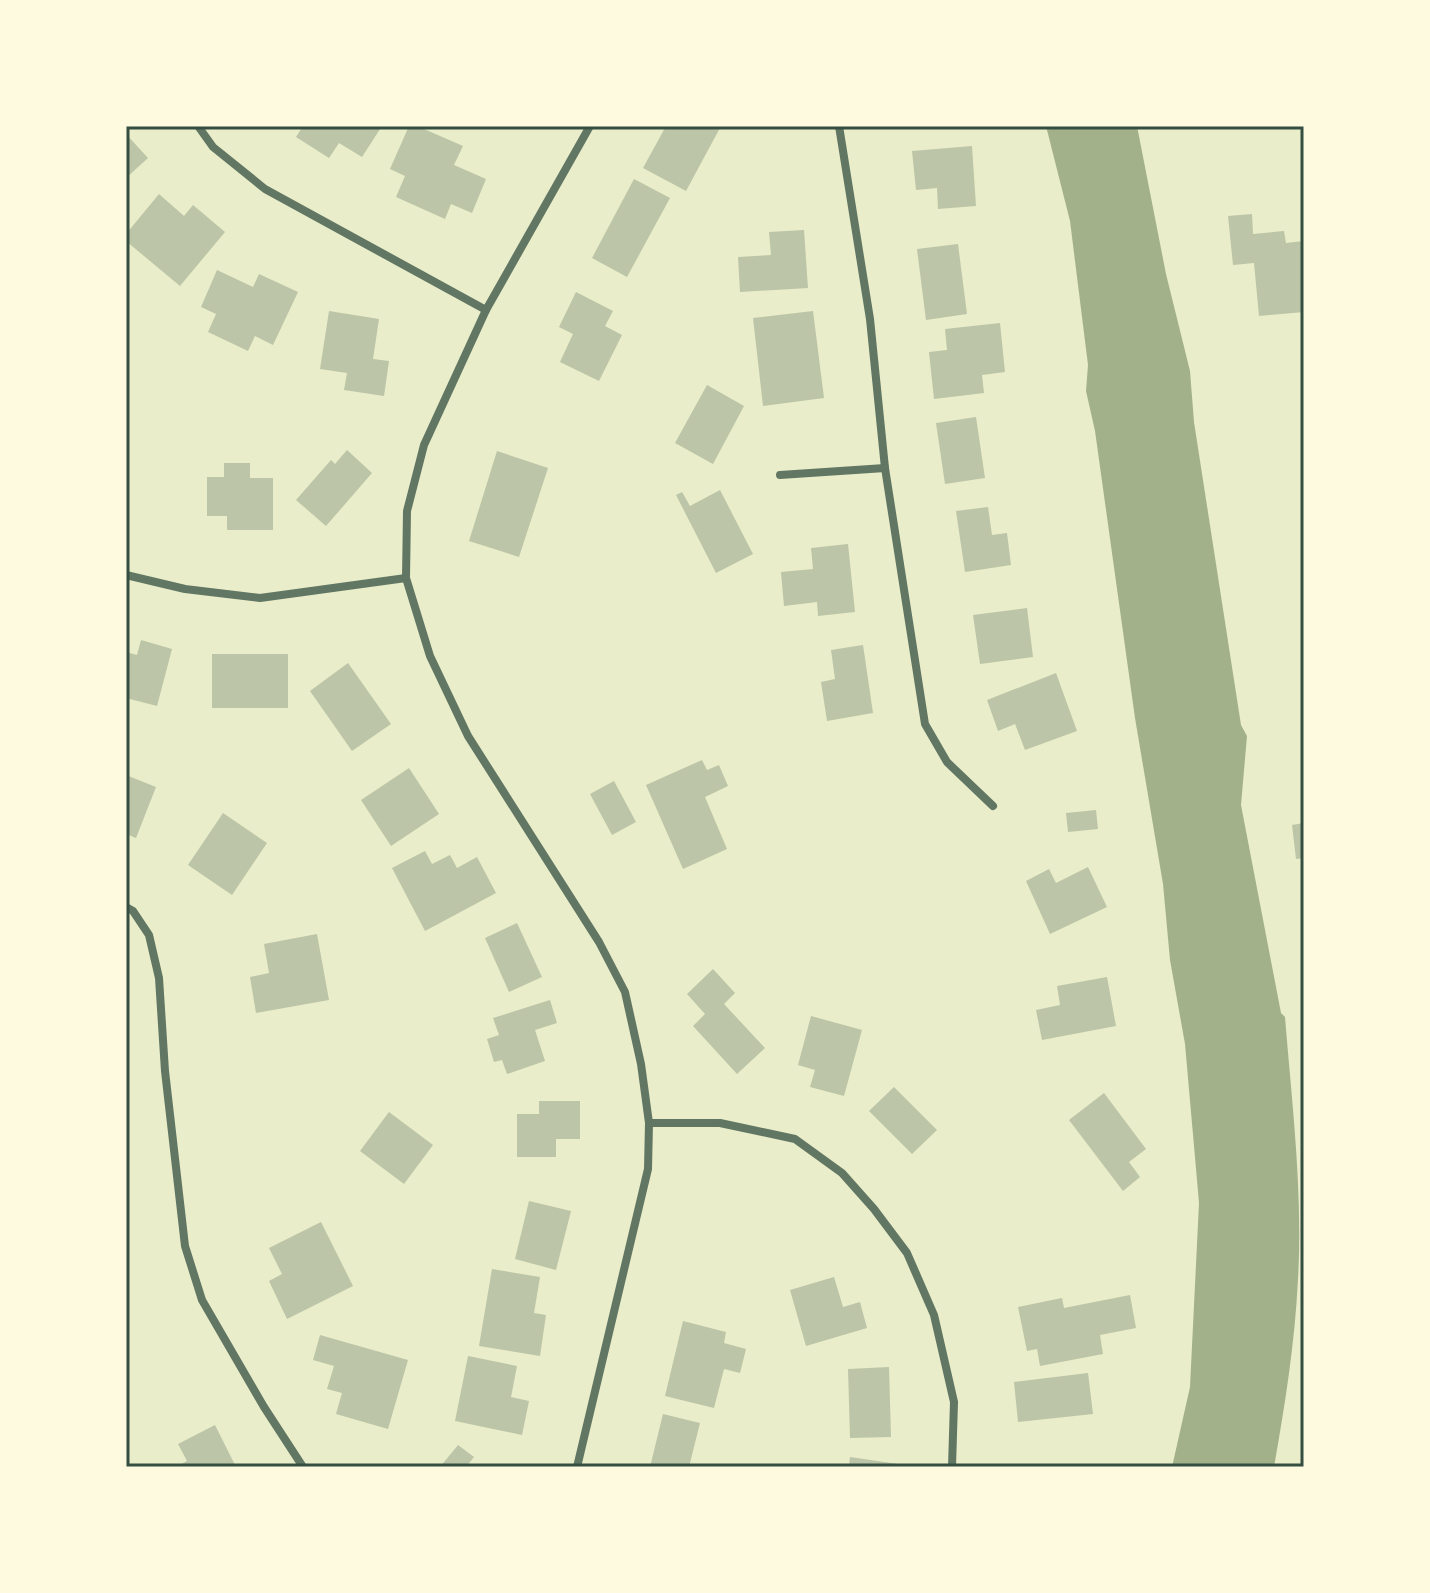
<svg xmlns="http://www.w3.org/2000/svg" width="1430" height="1593" font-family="'Public Sans',sans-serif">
<rect width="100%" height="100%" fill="#e9edc9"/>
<path fill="#a3b18a" d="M1046,126H1137L1166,274L1190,371L1194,422L1241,725L1247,736L1241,805L1281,1013L1285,1017C1292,1104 1303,1192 1298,1279C1295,1342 1285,1405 1274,1467H1172L1190,1387L1199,1203L1185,1044L1170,960L1163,884L1135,718L1095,431L1086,391L1088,365L1070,221Z"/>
<g fill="#bcc5a7">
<path d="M303,126H382L362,157L339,143L329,158L296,137Z"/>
<path d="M409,126H417L463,146L454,165L486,179L472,213L451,204L445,219L396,197L405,176L390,169Z"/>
<path d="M666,126H721L686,191L643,168Z"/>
<path d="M126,134L148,158L126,178Z"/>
<path d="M972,146L976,206L938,209L937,188L916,190L912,151Z"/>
<path d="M634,179L670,198L627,277L592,258Z"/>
<path d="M159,194L184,216L193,205L225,232L180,286L126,241V234Z"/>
<path d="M1252,214L1253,234L1284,231L1286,243L1304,241V312L1259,316L1254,263L1233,265L1228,216Z"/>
<path d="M804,230L808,288L740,292L738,257L771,255L769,232Z"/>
<path d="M958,244L967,314L926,320L917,249Z"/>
<path d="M217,270L253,287L259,274L298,292L273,345L255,336L248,351L208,332L216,314L201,307Z"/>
<path d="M576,292L613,311L605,326L622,335L599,381L560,362L573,334L559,327Z"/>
<path d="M329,311L379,319L373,359L389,361L384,396L344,390L347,373L320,369Z"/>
<path d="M813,311L824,398L763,406L753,318Z"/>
<path d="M1000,323L1005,372L982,375L984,393L934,399L929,352L947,350L945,329Z"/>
<path d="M707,385L744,406L713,464L675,443Z"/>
<path d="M976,417L985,478L945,484L936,423Z"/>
<path d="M347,450L372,473L326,526L296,500L331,460L335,464Z"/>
<path d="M497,451L548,468L519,557L469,541Z"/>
<path d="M224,463H250V478H273V530H227V516H207V477H224Z"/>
<path d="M720,490L753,554L716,573L676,495L682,492L690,506Z"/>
<path d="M988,507L992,535L1007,533L1011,565L965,572L956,511Z"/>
<path d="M848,544L855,612L818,616L817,602L784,606L781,572L813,569L811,548Z"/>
<path d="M1027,608L1033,657L980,664L973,615Z"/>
<path d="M141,640L172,649L157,706L126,698V652L137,655Z"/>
<path d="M863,645L873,713L827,721L821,682L835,679L831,650Z"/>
<rect x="212" y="654" width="76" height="54"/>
<path d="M348,663L391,724L352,751L310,691Z"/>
<path d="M1056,673L1077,731L1025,750L1015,724L998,731L987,700Z"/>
<path d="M702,760L707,770L719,765L728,786L705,797L727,849L683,869L646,785Z"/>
<path d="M409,768L439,814L391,846L361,800Z"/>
<path d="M126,775L156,787L136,838L126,834Z"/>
<path d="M614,781L636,822L612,835L590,794Z"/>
<path d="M1096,810L1098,829L1068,832L1066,813Z"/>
<path d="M223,813L267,843L232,895L188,865Z"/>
<path d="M1304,823V858L1296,859L1292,825Z"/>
<path d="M425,851L432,864L450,855L457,868L477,857L496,893L425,931L392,868Z"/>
<path d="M1088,867L1107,907L1050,934L1026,881L1049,869L1056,883Z"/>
<path d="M517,923L542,977L509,992L485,938Z"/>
<path d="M317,934L329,1000L256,1013L250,977L269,973L264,944Z"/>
<path d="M713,969L735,993L724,1004L765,1048L737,1074L693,1026L705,1014L687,994Z"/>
<path d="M1107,977L1116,1026L1042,1040L1036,1010L1060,1005L1057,986Z"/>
<path d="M550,1000L557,1023L535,1030L545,1061L507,1074L502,1060L494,1062L487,1039L499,1035L493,1018Z"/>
<path d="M811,1016L862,1030L844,1096L810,1087L815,1070L798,1065Z"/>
<path d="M894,1087L937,1130L912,1154L869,1111Z"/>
<path d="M1104,1093L1146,1149L1129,1162L1140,1177L1123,1191L1069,1120Z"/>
<path d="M539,1101H580V1139H556V1157H517V1114H539Z"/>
<path d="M389,1112L433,1145L404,1184L360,1151Z"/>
<path d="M529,1201L571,1211L556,1270L515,1259Z"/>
<path d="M321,1222L353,1286L287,1319L269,1281L282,1274L269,1248Z"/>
<path d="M492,1269L540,1277L534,1313L546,1315L540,1356L479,1346Z"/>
<path d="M834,1277L843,1307L860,1302L867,1328L806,1346L790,1290Z"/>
<path d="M1130,1295L1136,1328L1100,1335L1103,1354L1040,1366L1037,1349L1027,1351L1018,1307L1062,1298L1064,1308Z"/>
<path d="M683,1321L726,1332L724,1343L746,1349L740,1373L724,1369L714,1408L665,1396Z"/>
<path d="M320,1335L408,1360L388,1429L336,1414L342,1393L327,1389L334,1366L313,1360Z"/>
<path d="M468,1356L517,1366L511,1397L529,1401L522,1435L455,1421Z"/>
<path d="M889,1367L891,1437L850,1438L848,1369Z"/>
<path d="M1088,1373L1093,1414L1018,1422L1014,1382Z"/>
<path d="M663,1414L700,1423L689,1467H650Z"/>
<path d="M215,1425L236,1467H176L187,1461L178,1444Z"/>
<path d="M458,1445L474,1457L466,1467H440Z"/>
<path d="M850,1457L898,1464V1467H849Z"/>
</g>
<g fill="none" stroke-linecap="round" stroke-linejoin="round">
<g stroke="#617663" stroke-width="8">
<path d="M198,126L213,147L265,189L486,310"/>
<path d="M839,126L870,319L885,468L925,724L947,762L993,806"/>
<path d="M780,475L885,468"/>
<path d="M126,575L185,589L260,598L406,578"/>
<path d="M126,907L133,911L149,935L159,978L165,1071L185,1246L202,1300L264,1407L303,1467"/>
<path d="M649,1123H720L795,1139L842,1173L874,1209L907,1253L934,1315L954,1402L952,1467"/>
<path d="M577,1467L648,1169L649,1123L641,1064L625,992L599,942L468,736L430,656L406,578L407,511L424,445L486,310L590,126"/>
</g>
</g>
<rect width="1430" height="1593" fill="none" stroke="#fefae0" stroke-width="256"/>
<rect x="128" y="128" width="1174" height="1337" fill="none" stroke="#344e41" stroke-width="3"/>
</svg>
